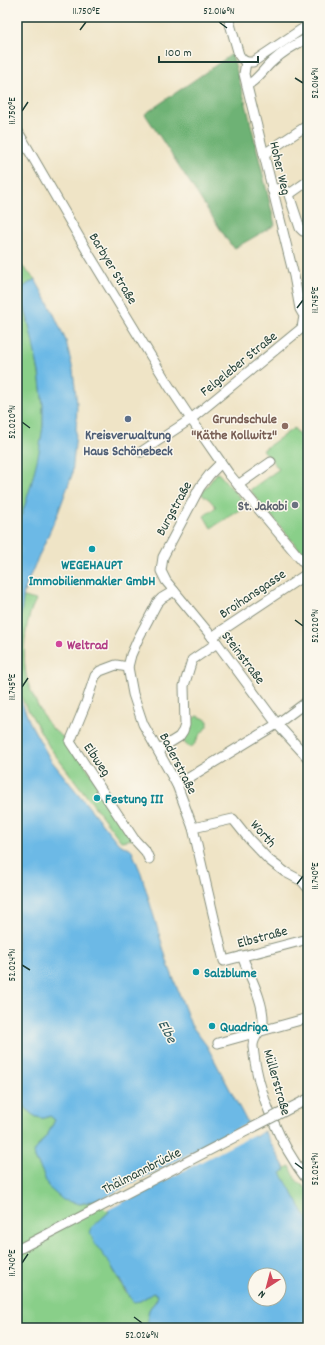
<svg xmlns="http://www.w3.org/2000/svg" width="325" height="1345" font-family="Dekko,sans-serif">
<rect width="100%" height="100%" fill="#fbf7ec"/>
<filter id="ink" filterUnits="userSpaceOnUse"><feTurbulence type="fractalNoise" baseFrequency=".025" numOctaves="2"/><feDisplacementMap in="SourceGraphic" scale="8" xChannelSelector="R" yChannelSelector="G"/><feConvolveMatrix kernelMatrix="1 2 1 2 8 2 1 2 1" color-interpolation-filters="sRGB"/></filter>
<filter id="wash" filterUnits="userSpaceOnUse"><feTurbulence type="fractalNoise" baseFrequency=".012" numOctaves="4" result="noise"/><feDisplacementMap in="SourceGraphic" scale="16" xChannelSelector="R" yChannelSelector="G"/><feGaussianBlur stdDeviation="0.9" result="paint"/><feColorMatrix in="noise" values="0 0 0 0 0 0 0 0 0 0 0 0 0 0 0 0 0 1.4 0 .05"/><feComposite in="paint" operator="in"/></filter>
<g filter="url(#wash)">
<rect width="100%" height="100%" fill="#efe4c6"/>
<g fill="#89cf89" stroke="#54865e">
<path d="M17,261L35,279L18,291C26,309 30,328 34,347C39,372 44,399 43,425C42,460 27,498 17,531Z"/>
<path d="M294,428L308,448V560L250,490L279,469L263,450Z"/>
<path d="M217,473L219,474L247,506L211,528L204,516L216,507L209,499L201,494Z"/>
<path d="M20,596L36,600C24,621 21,659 28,683C31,692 35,700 39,708C44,717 48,725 55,731C59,735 65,738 70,742L134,839L121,841L50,748L22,699L17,664V642Z"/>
<path d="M197,716L203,718L208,721V724C206,729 202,732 199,736C196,740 196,744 191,747C186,746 184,743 183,738L188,731L192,719Z"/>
<path d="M17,1092C21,1101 29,1117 41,1118C44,1119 47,1117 50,1116L55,1120L49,1132L38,1146L35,1158L43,1173L45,1179L73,1202L80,1204L87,1203L102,1198L109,1212L92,1227L90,1233L95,1244L109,1262L126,1293L140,1301L153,1293L158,1295C156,1303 152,1304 149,1310C147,1316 148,1322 148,1328H17Z"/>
<path d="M290,1166L296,1180L308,1190V1221L278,1171Z"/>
</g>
<path fill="#6eb275" stroke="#467854" d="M232,54L247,108L275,225L235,248L230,244L145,114Z"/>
<g fill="#6cb9e6" stroke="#467b8d" fill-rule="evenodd">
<path d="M35,279L53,312L66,341L73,370L77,404L76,433L72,475L58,513L30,576L24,592L17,645V531L31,485L39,452L43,426V405L39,372L28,320L23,302L18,291Z"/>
<path d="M17,691L30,723L50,759L118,843C122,847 127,846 131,849L141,873L168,964L191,1025L207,1046L255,1137L264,1131L286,1170L281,1173L308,1220V1328H148C148,1322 147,1316 149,1310C152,1304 156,1304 158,1295L153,1293L140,1301L134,1302L131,1299L109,1262L95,1244L90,1233L92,1227L109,1212L102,1198L80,1204L63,1200L48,1187L43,1173L35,1158L34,1152L49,1132L55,1120L50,1116C47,1117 44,1119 41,1118C29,1117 21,1101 17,1092ZM255,1275H279V1299H255Z"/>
</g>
<path fill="#efe4c6" d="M249,1123L255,1134L106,1211L100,1200Z"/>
</g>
<g filter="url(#ink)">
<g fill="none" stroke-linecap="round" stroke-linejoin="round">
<defs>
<g id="minor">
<path d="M228,17L239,55L242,59L246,62"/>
<path d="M246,62L244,74L294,276L300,309L304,316L302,328"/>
<path d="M246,62H253L308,25"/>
<path d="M247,85C256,82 266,66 274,60C284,51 296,44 308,38"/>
<path d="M17,130L90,256L169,386L191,419L229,474L308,568"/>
<path d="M264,154L308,125"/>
<path d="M272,190L280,188L291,193L308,181"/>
<path d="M288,192L300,228L303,231L308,229"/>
<path d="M141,452L191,419L302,328"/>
<path d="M221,463L210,474L200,487L163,557L161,571L166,581L217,643L277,724L308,758"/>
<path d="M238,485L271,462"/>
<path d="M174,591L162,598L157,603L138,639L131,655L128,667L133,694L143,724L177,785L193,828L224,961L308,939"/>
<path d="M212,637L308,573"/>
<path d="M128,667L116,665L100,671L95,676L86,703L70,742L134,839L146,852L149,859"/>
<path d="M158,750L179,737L183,731L185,725L184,686L192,660L217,643"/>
<path d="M177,785L277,724L308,701"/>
<path d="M193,828L233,819L249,839L269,860L285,872L302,881L308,888"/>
<path d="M242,956C249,975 264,1001 263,1022C262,1031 252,1038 253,1047C257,1092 280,1145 308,1181"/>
<path d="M218,1043L308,1018"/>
<path d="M277,1115L308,1099"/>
</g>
</defs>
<use href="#minor" stroke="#87907d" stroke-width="11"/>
<use href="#minor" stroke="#fff" stroke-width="9"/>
<defs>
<path id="minor-bridge" d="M17,1250L277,1115"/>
</defs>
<use href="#minor-bridge" stroke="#87907d" stroke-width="11" stroke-linecap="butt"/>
<use href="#minor-bridge" stroke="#fff" stroke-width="9"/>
</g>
</g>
<path fill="none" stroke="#1f3d34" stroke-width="1.5" d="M219,22L227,28M80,30L86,22M295,78L303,83M22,111L28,102M297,308L303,300M22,422L30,428M295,620L303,626M22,687L28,678M297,884L303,876M22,965L30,970M295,1163L303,1169M22,1263L28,1254M134,1317L142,1323"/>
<circle fill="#5c6f8a" stroke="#fbf7ec" stroke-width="1.5" cx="128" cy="419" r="4"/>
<circle fill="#8d6e63" stroke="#fbf7ec" stroke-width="1.5" cx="285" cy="426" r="4"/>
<circle fill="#6b7280" stroke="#fbf7ec" stroke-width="1.5" cx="295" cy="505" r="4"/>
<g fill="#0f9aa8" stroke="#fbf7ec" stroke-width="1.5">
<circle cx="92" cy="549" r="4"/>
<circle cx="97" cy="798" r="4"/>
<circle cx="196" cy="972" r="4"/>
<circle cx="212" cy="1026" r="4"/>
</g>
<circle fill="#d1479c" stroke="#fbf7ec" stroke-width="1.5" cx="59" cy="644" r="4"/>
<g text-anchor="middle" stroke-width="3" stroke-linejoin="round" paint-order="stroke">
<g font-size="14" fill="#1f3d34" stroke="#fbf7ec">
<text transform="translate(281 168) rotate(77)" y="5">Hoher Weg</text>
<text transform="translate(114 268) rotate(59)" y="5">Barbyer Straße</text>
<text transform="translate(238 363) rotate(-39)" y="5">Felgeleber Straße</text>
<text transform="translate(173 508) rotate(-61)" y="5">Burgstraße</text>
<text transform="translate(252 593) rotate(-34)" y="5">Broihansgasse</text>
<text transform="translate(244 657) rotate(53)" y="5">Steinstraße</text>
<text transform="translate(98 759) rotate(56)" y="5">Elbweg</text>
<text transform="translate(179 763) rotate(63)" y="5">Baderstraße</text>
<text transform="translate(264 833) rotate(49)" y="5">Worth</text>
<text transform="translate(262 936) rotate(-15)" y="5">Elbstraße</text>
<text transform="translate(278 1082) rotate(74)" y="5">Müllerstraße</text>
<text transform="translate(141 1170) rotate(-27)" y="5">Thälmannbrücke</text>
</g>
<g font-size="14" font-weight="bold" fill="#785e54" stroke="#fbf7ec" text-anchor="end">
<text x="277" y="423">Grundschule<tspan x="277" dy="16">"Käthe Kollwitz"</tspan></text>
</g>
<g font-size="14" font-weight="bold" fill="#4e5e75" stroke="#fbf7ec">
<text x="128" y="439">Kreisverwaltung<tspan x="128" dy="16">Haus Schönebeck</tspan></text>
</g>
<g font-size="14" font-weight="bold" fill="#5b616d" stroke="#fbf7ec" text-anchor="end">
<text x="287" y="510">St. Jakobi</text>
</g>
<g font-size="14" font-weight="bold" fill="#0d838f" stroke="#fbf7ec" text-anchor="start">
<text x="92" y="569" text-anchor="middle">WEGEHAUPT<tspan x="92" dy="16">Immobilienmakler GmbH</tspan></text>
<text x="105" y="803">Festung III</text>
<text x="204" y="977">Salzblume</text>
<text x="220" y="1031">Quadriga</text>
</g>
<g font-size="14" font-weight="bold" fill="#b23c85" stroke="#fbf7ec" text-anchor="start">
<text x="67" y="649">Weltrad</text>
</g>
<g font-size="15" font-style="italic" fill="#325c60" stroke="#fbf7ec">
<text transform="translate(168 1031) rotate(62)" y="5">Elbe</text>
</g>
</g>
<rect width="325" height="1345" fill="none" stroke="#fbf7ec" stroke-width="44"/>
<g transform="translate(267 1287) rotate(216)"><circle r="19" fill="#fbf7ec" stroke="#a3ada2"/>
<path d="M0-3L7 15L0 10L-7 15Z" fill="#d1495b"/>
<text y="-6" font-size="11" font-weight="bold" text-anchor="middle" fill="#1f3d34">N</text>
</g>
<path d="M159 56v6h99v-6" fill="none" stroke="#1f3d34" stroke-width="2"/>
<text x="165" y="56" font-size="12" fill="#1f3d34" stroke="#fbf7ec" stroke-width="3" paint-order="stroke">100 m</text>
<rect x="22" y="22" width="281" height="1301" fill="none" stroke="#1f3d34" stroke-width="1.5"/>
<g font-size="10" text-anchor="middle" fill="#1f3d34">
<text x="86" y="14">11.750°E</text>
<text x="219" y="14">52.016°N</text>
<text transform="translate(314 83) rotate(-90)" y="4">52.016°N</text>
<text transform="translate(11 111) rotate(-90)" y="4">11.750°E</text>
<text transform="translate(314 300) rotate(-90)" y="4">11.745°E</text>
<text transform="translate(11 422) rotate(-90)" y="4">52.020°N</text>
<text transform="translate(314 626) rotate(-90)" y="4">52.020°N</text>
<text transform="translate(11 687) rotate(-90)" y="4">11.745°E</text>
<text transform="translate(314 876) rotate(-90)" y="4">11.740°E</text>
<text transform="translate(11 965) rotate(-90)" y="4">52.024°N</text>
<text transform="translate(314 1169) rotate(-90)" y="4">52.024°N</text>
<text transform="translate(11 1263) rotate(-90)" y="4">11.740°E</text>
<text x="142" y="1338">52.026°N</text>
</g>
</svg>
